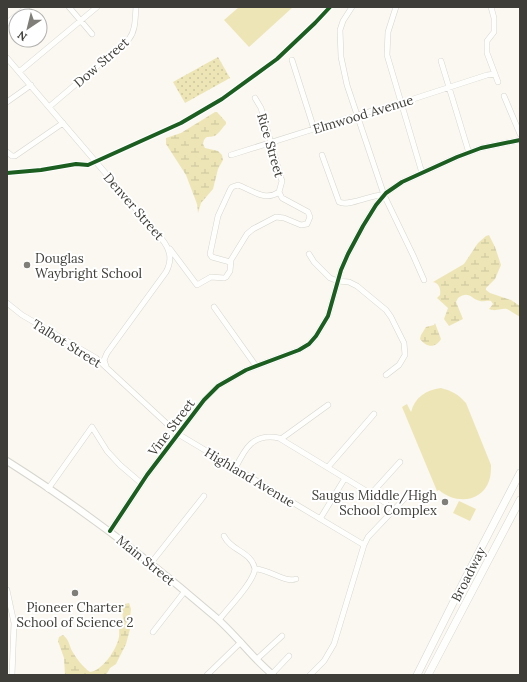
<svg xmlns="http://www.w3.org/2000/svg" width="527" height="682" font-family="Lora,serif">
	<defs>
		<pattern id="grass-dots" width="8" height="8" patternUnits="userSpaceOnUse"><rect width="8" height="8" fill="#eee5b7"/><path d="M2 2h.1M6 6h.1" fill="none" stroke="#cdc59e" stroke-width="1.8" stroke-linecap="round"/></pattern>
		<pattern id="wetland-marsh" width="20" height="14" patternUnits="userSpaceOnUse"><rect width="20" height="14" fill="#eee5b7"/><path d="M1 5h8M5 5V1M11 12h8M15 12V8" fill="none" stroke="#cdc59e"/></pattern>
	</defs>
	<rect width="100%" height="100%" fill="#faf8f0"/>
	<!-- grass -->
	<path fill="url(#grass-dots)" d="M 218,57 L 230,78 L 185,103 L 173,82 Z"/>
	<!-- wetland -->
	<path fill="url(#wetland-marsh)" d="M 215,112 L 217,112 L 226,122 L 226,124 C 223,127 220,132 216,135 C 211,139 205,133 203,144 L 205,148 L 218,151 L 222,155 L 223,160 L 218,169 L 213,189 L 201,203 L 198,213 L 197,204 L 186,175 L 166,144 L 166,138 L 181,133 Z
		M 489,235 L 495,247 L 501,265 L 495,279 L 486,288 L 486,290 L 490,293 L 511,300 L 520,306 L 520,317 L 507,309 C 500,308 496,312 489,309 L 493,304 L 491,301 C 488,300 483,302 480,301 C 471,299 469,290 458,298 L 456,302 L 463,319 L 449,326 L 444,319 L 448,308 L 437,298 L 440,295 C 441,289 439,283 433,282 L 464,264 L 478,243 L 486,236 Z
		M 435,323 L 441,339 C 435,349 426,347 420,339 L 421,335 L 426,327 L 434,325 Z
		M 129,603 L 131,609 L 129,626 L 130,629 L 126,644 L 116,664 L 110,668 L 106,675 L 65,675 L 64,658 L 58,641 L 59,637 L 63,635 C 68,639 69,643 71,649 C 75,657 83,667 90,672 C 102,671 117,649 119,637 C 120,631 117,625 123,620 L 122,608 L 125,604 Z"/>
	<!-- garden -->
	<path fill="#eee5b7" d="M 239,7 L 293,7 L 249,47 L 224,20 Z
		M 441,388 C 452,391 458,394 466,403 L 491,465 C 491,470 491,475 489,481 C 481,503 455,504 439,490 L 437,491 L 402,407 L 407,404 L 411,412 C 415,397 426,390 441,388 Z
		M 459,501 L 476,509 L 470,521 L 453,513 Z"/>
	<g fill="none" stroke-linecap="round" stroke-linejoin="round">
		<!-- minor casing -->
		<g stroke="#d6d5ce" stroke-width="6">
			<path id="minor" d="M 69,7 L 92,34
				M 352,7 L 343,21 L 340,30 L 341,57 L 347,85 L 384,195 L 413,255 L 424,280
				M 396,7 L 388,32 L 387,55 L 422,173
				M 491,7 L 494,18 L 494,32 L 487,41 L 487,53 L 498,82
				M 7,23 L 27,7
				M 7,58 L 161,238 C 170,249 173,259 166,272 L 107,353 L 104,360 L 106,366
				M 292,60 L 314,129
				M 441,61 L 469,153
				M 19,72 L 97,7
				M 504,96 L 520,134
				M 255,98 L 261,108 L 281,178 L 282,181 L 279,192
				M 7,102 L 31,85
				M 49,107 L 129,39 C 136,30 135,18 136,7
				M 7,152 L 12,156 L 15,156 L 63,123
				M 231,155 L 358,115 L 401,103 L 487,75 L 495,74
				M 322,155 L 339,202 C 349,207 371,194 384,195
				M 170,249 L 197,285 L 211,277 L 224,278 L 226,277 L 230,271 L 231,260 L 247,234 L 253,229 L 276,217 L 284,218 L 301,225 L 307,224 L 310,217 L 308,212 L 282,198 L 279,192
				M 309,254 L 314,262 L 330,278 L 338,281 L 349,282 L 357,286 L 386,310 L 391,317 L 404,343 L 405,355 L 399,365 L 386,375
				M 230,262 L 212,257 L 210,254 L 218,216 L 230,190 L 232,187 L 238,185 C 252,190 265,202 279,192
				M 7,303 L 22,315 L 96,358 L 178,434 L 364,545
				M 214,307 L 256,366
				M 281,439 L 328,405
				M 328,467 L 374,414
				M 235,469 C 245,448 253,433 279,438 L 386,503
				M 48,489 L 92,427 L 107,451 L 120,465 L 141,483
				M 371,494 L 400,462
				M 320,519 L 345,478
				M 110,531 L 147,475 L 204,400 L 218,386 L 246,370 L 299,350 L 309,344 L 316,336 L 328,316 L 341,270 L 348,254 L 363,226 L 376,205 L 386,193 L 402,182 L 457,157 L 481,148 L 520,140
				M 224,536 C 231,551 251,551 255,569
				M 151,563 L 204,496
				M 7,590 L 14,623 L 12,675
				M 219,620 C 228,608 253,583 255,569 C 269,569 284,583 296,579
				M 153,632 L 185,591
				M 257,659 L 282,636
				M 272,674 L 289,656
				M 207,675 L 241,642
				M 310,675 L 324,661 L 334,644 L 364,545 L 368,537 L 406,497"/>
		</g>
		<!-- major casing -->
		<g stroke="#d6d5ce" stroke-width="8">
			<path id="major" d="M 7,461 C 80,507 148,559 213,615 C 235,633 251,657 273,675"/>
		</g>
		<!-- highway casing -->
		<g stroke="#d6d5ce" stroke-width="8">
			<path id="highway" d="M 417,675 L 466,577 L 520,473
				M 428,675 L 520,500"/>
		</g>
		<!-- minor -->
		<use href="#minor" stroke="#fefefd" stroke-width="5"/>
		<!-- major -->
		<use href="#major" stroke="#fefefd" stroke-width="6"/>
		<!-- highway -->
		<use href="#highway" stroke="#fefefd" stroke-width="7"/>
		<!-- cycleway casing -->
		<g stroke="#fff" stroke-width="6">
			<path id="cycleway" d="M 7,173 L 41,170 L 76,164 L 88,165 L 181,123 L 222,99 L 277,59 L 315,23 L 330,7
				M 110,531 L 147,475 L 204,400 L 218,386 L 246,370 L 299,350 L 309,344 L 316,336 L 328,316 L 341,270 L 348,254 L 363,226 L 376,205 L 386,193 L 402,182 L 457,157 L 481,148 L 520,140"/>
		</g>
		<!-- cycleway -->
		<use href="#cycleway" stroke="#1b5e20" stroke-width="4"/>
	</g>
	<!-- markers -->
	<g fill="#807e78" stroke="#fff" stroke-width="1.5">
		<circle cx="27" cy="265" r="4"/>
		<circle cx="445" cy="502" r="4"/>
		<circle cx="75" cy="593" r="4"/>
	</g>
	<g text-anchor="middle" stroke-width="4" stroke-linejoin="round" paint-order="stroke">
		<!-- street labels -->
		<g font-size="13" fill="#3e3d37" stroke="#fff">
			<text transform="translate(101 62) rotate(-41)" y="5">Dow Street</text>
			<text transform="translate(363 114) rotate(-17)" y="5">Elmwood Avenue</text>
			<text transform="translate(271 145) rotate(74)" y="5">Rice Street</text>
			<text transform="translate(134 206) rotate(49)" y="5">Denver Street</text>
			<text transform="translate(67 343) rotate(32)" y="5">Talbot Street</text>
			<text transform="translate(171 427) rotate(-53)" y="5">Vine Street</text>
			<text transform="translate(250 477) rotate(31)" y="5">Highland Avenue</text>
			<text transform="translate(146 560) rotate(39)" y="5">Main Street</text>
			<text transform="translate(468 574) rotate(-63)" y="5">Broadway</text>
		</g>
		<!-- poi labels -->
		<g font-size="13" fill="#3e3d37" stroke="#fff" text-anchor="start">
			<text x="35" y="263">Douglas<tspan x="35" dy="15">Waybright School</tspan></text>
			<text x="437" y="500" text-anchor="end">Saugus Middle/High<tspan x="437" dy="15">School Complex</tspan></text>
			<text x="75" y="612" text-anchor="middle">Pioneer Charter<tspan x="75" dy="15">School of Science 2</tspan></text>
		</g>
	</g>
	<!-- border -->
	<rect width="527" height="682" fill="none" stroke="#3e3d37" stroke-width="16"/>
	<!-- north arrow -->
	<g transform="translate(28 28) rotate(215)"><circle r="19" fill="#ffffff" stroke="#b2b1af"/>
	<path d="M0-3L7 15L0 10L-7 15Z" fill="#807e78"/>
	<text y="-6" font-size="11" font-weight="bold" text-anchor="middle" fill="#3e3d37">N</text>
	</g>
</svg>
